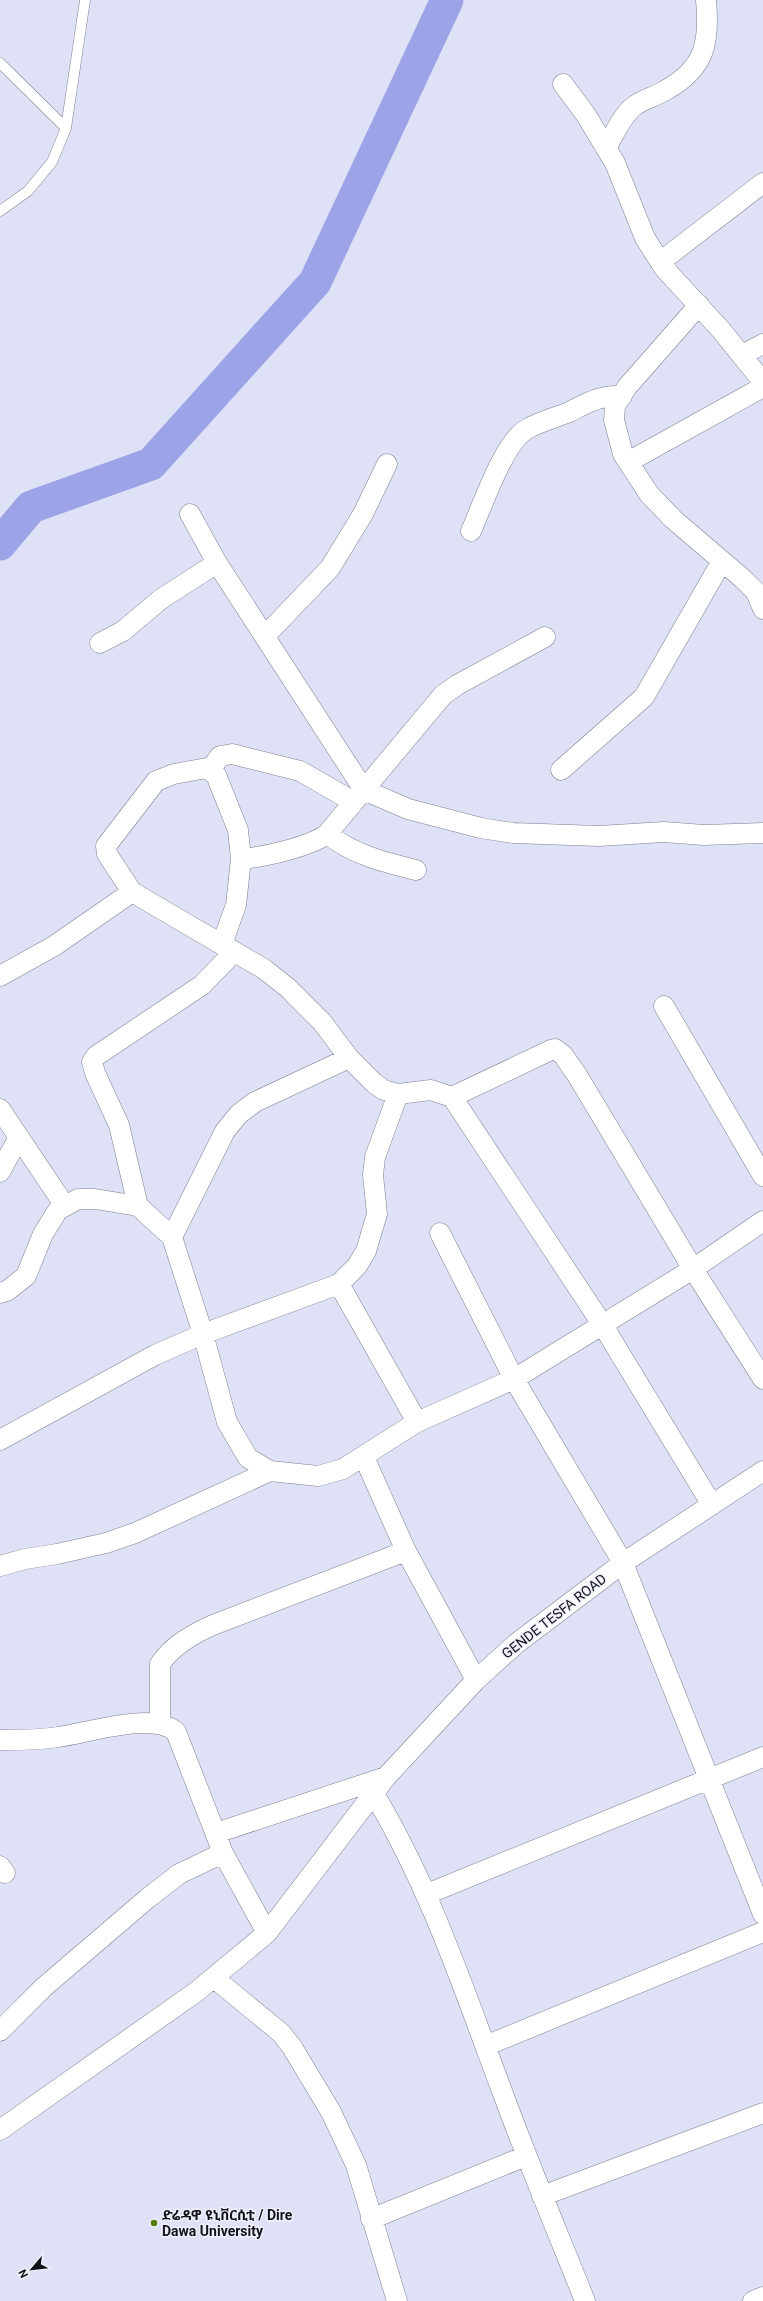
<svg xmlns="http://www.w3.org/2000/svg" width="763" height="2301" font-family="Roboto,'Noto Sans Ethiopic',sans-serif">
	<rect width="100%" height="100%" fill="#dfe2f6"/>
	<g fill="none" stroke-linecap="round" stroke-linejoin="round">
		<!-- river -->
		<path stroke="#9ca3e7" stroke-width="33" d="M 0,544 L 31,507 L 151,464 L 315,282 L 447,0"/>
		<!-- lane casing -->
		<g stroke="#7c7e91" stroke-width="11">
			<path id="lane" d="M 0,63 L 66,128
				M 0,211 L 28,191 L 52,162 L 66,128 L 85,0"/>
		</g>
		<!-- street casing -->
		<g stroke="#7c7e91" stroke-width="21">
			<path id="street" d="M 563,84 L 586,115 L 615,163 L 645,238 L 664,268 L 721,330 L 763,382
				M 606,148 C 614,135 621,117 633,107 C 642,99 655,97 666,90 C 705,68 710,43 706,0
				M 660,262 L 763,183
				M 699,305 L 627,387 L 615,406 L 614,420 L 623,454 L 649,494 L 673,519 L 742,578 L 756,592 L 763,609
				M 742,355 L 763,344
				M 628,462 L 763,387
				M 190,514 L 217,563 L 364,790 L 408,809 L 481,828 L 513,833 L 599,836 L 664,832 L 704,835 L 763,833
				M 471,531 C 483,505 503,443 527,429 C 539,422 554,418 567,413 C 586,404 601,394 622,396
				M 265,636 L 330,568 L 363,514 L 387,464
				M 100,643 L 123,631 L 161,599 L 217,563
				M 211,769 L 220,756 L 232,754 L 300,771 L 354,802
				M 561,770 L 644,697 L 722,561
				M 327,834 C 354,855 384,862 416,870
				M 241,859 L 238,830 L 216,775 L 207,768 L 174,774 L 156,781 L 106,846 L 107,854 L 132,892 L 264,969 L 288,988 L 322,1022 L 349,1058 L 374,1083 L 384,1090 L 398,1094 L 431,1090 L 452,1097 L 602,1324 L 712,1505
				M 222,944 L 236,905 L 241,859 C 264,857 309,847 327,834 L 443,695 L 457,685 L 545,637
				M 0,976 L 54,946 L 132,892
				M 664,1006 L 763,1176
				M 452,1097 L 551,1050 L 555,1049 L 563,1055 L 577,1075 L 693,1269 L 763,1379
				M 0,1109 L 65,1206
				M 0,1172 L 19,1137
				M 138,1206 L 119,1125 L 95,1073 L 92,1062 L 96,1056 L 202,985 L 234,952
				M 440,1233 L 514,1379 L 623,1563 L 763,1914
				M 172,1237 L 225,1131 L 239,1114 L 255,1102 L 349,1058
				M 339,1284 L 417,1422
				M 0,1293 L 7,1291 L 26,1276 L 43,1234 L 58,1210 L 78,1199 L 95,1199 L 138,1206 L 172,1237 L 203,1334 L 227,1422 L 248,1458 L 270,1471
				M 0,1440 L 155,1355 L 203,1334 L 339,1284 L 357,1266 L 366,1251 L 377,1214 L 373,1175 L 375,1157 L 398,1094
				M 364,1457 L 406,1551 L 476,1680
				M 0,1566 L 25,1559 L 57,1554 L 106,1543 L 135,1533 L 270,1471 L 318,1476 L 343,1469 L 417,1422 L 514,1379 L 693,1269 L 763,1221
				M 160,1723 L 160,1664 C 173,1645 193,1634 213,1625 L 406,1551
				M 0,1740 C 19,1740 39,1740 58,1737 C 88,1733 153,1711 176,1732 L 223,1853 L 267,1933
				M 374,1794 C 430,1887 464,1990 502,2091 C 528,2162 557,2231 585,2301
				M 216,1833 L 386,1777
				M 0,1866 L 5,1873
				M 427,1894 L 763,1757
				M 214,1978 L 281,2033 L 292,2047 L 331,2112 L 356,2165 L 397,2301
				M 0,2031 L 44,1987 L 148,1898 L 179,1874 L 223,1853
				M 485,2046 L 763,1932
				M 0,2130 L 196,1992 L 267,1933 L 386,1777 L 476,1680 L 517,1643 L 623,1563 L 763,1471
				M 542,2196 L 763,2113
				M 371,2219 L 526,2156
				M 753,2301 L 763,2297"/>
		</g>
		<!-- lane -->
		<use href="#lane" stroke="#fff" stroke-width="10"/>
		<!-- street -->
		<use href="#street" stroke="#fff" stroke-width="20"/>
	</g>
	<!-- markers -->
	<circle fill="#557f02" stroke="#eef0fc" stroke-width="1.5" cx="154" cy="2223" r="4"/>
	<g text-anchor="middle" stroke-width="3" stroke-linejoin="round" paint-order="stroke">
		<!-- street labels -->
		<g font-size="14" fill="#12131a" stroke="#eef0fc">
			<text transform="translate(554 1616) rotate(-38)" y="5">GENDE TESFA ROAD</text>
		</g>
		<!-- poi labels -->
		<g font-size="14" font-weight="bold" fill="#12131a" stroke="#eef0fc" text-anchor="start">
			<text x="162" y="2220">ድሬዳዋ ዩኒቨርሲቲ / Dire<tspan x="162" dy="16">Dawa University</tspan></text>
		</g>
	</g>
	<!-- north arrow -->
	<g transform="translate(32 2269) rotate(242)" stroke="#eef0fc" stroke-width="3" paint-order="stroke">
	<path d="M0-3L7 15L0 10L-7 15Z" fill="#12131a"/>
	<text y="-6" font-size="11" font-weight="bold" text-anchor="middle" fill="#12131a">N</text>
	</g>
</svg>
